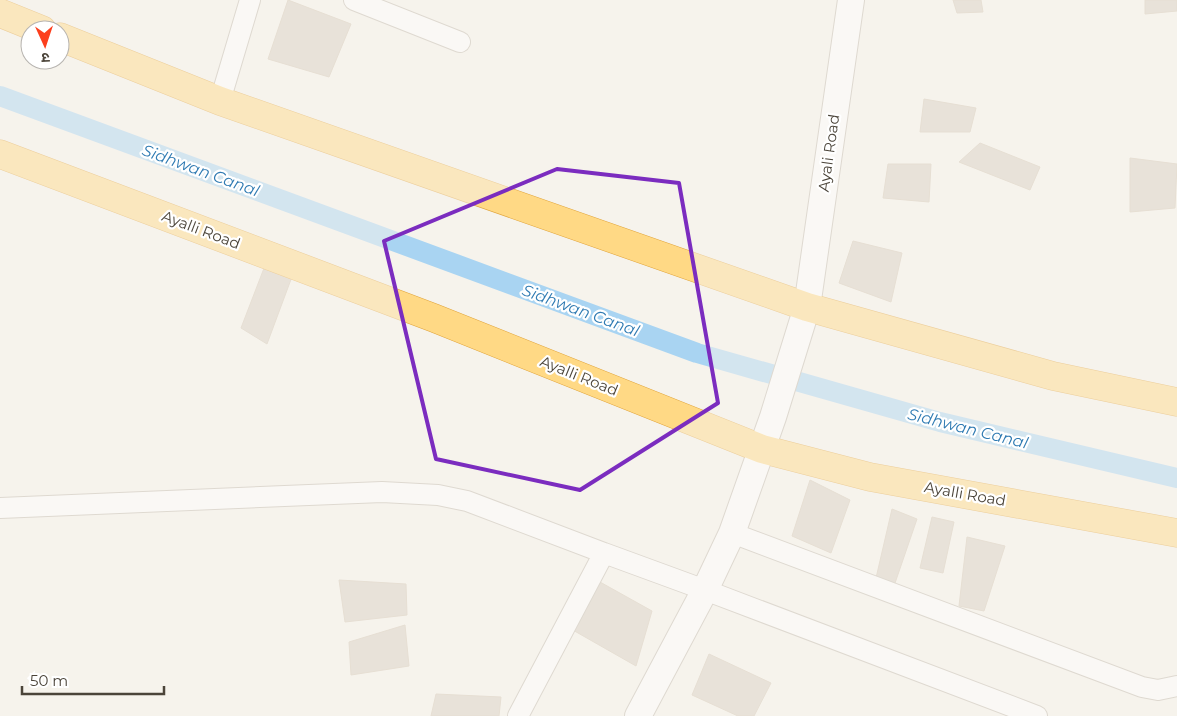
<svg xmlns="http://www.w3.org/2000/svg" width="1177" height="716" font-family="Montserrat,'Noto Sans Devanagari',sans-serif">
	<rect width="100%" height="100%" fill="#f6f3ec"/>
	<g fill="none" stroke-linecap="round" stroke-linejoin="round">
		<!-- canal -->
		<path stroke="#a9d4f2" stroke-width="20" d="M 0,96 L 697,353 L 940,422 L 1177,478"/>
	</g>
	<!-- building -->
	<path fill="#d8cfc1" stroke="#d3c7b4" d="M 288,0 L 351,24 L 329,77 L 268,59 Z
		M 953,0 L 981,0 L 983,12 L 957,13 Z
		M 1145,0 L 1177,0 L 1177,11 L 1145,14 Z
		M 924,99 L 976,108 L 970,132 L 920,132 Z
		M 980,143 L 1040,167 L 1030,190 L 959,162 Z
		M 1130,158 L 1177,164 L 1175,208 L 1130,212 Z
		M 888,164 L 931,164 L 929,202 L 883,198 Z
		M 853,241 L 902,253 L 891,302 L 839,283 Z
		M 266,263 L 293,274 L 267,344 L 241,328 Z
		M 810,480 L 850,500 L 831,553 L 792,536 Z
		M 892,509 L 917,519 L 894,586 L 876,578 Z
		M 932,517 L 954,522 L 943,573 L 920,568 Z
		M 967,537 L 1005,546 L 984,611 L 959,606 Z
		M 339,580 L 406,584 L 407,615 L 345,622 Z
		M 600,582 L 652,611 L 636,666 L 571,629 Z
		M 405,625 L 409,666 L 351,675 L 349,642 Z
		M 709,654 L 771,683 L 754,716 L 738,716 L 692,695 Z
		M 436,694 L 501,697 L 499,716 L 431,716 Z"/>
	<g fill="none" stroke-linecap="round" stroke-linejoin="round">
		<!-- minor casing -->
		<g stroke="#c2bbae" stroke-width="22">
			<path id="minor" d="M 354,0 L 460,42
				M 220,101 L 250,0
				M 0,508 L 382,492 L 438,495 L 467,501 L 604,553
				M 732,533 L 1142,687 L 1158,690 L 1177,686
				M 518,716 L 604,553 L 705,590 L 1037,716"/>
		</g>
		<!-- tertiary casing -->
		<g stroke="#c2bbae" stroke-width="28">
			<path id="tertiary" d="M 638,716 L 705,590 L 732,533 L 773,417 L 807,307 L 851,0"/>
		</g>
		<!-- trunk casing -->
		<g stroke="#e0a43c" stroke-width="29">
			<path id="trunk" d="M 0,13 L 42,30
				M 60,37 L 220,101 L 807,307 L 1053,376 L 1177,402
				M 0,154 L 434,318 L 762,449 L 870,477 L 1177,533"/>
		</g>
		<!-- minor -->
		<use href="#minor" stroke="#fff" stroke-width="20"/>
		<!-- tertiary -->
		<use href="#tertiary" stroke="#fff" stroke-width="26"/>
		<!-- trunk -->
		<use href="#trunk" stroke="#ffd985" stroke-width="28"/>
	</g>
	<!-- marked area -->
	<path d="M0 0H1177V716H0ZM 557,169 L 679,183 L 718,403 L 580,490 L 436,459 L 384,241 Z" fill="#f6f3ec" fill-opacity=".55" fill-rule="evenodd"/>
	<path fill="none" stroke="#7b2cbf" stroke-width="4" stroke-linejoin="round" d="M 557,169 L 679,183 L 718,403 L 580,490 L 436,459 L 384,241 Z"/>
	<g text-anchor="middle" stroke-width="4.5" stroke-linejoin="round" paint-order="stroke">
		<!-- street labels -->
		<g font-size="15" fill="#4b4439" stroke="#fff">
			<text transform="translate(829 153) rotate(-82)" y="5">Ayali Road</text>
			<text transform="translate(201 230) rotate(21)" y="5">Ayalli Road</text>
			<text transform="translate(579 376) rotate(22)" y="5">Ayalli Road</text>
			<text transform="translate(965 494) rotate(10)" y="5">Ayalli Road</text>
		</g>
		<!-- water labels -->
		<g font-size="16" font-style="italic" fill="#2e7ab2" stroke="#fff">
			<text transform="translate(201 170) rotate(20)" y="6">Sidhwan Canal</text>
			<text transform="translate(581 310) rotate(20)" y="6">Sidhwan Canal</text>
			<text transform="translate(968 428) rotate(14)" y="6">Sidhwan Canal</text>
		</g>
	</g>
	<!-- north arrow -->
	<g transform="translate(45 45) rotate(177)"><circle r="24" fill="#ffffff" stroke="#b7b4b0"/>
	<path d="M0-4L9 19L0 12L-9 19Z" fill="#fc3f1d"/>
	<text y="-8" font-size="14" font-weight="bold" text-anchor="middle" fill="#4b4439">उ</text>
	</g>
	<!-- scale -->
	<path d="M22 686v8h142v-8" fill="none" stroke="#4b4439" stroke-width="2.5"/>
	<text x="30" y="686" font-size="15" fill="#4b4439" stroke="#ffffff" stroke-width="4" paint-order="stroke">50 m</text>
</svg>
